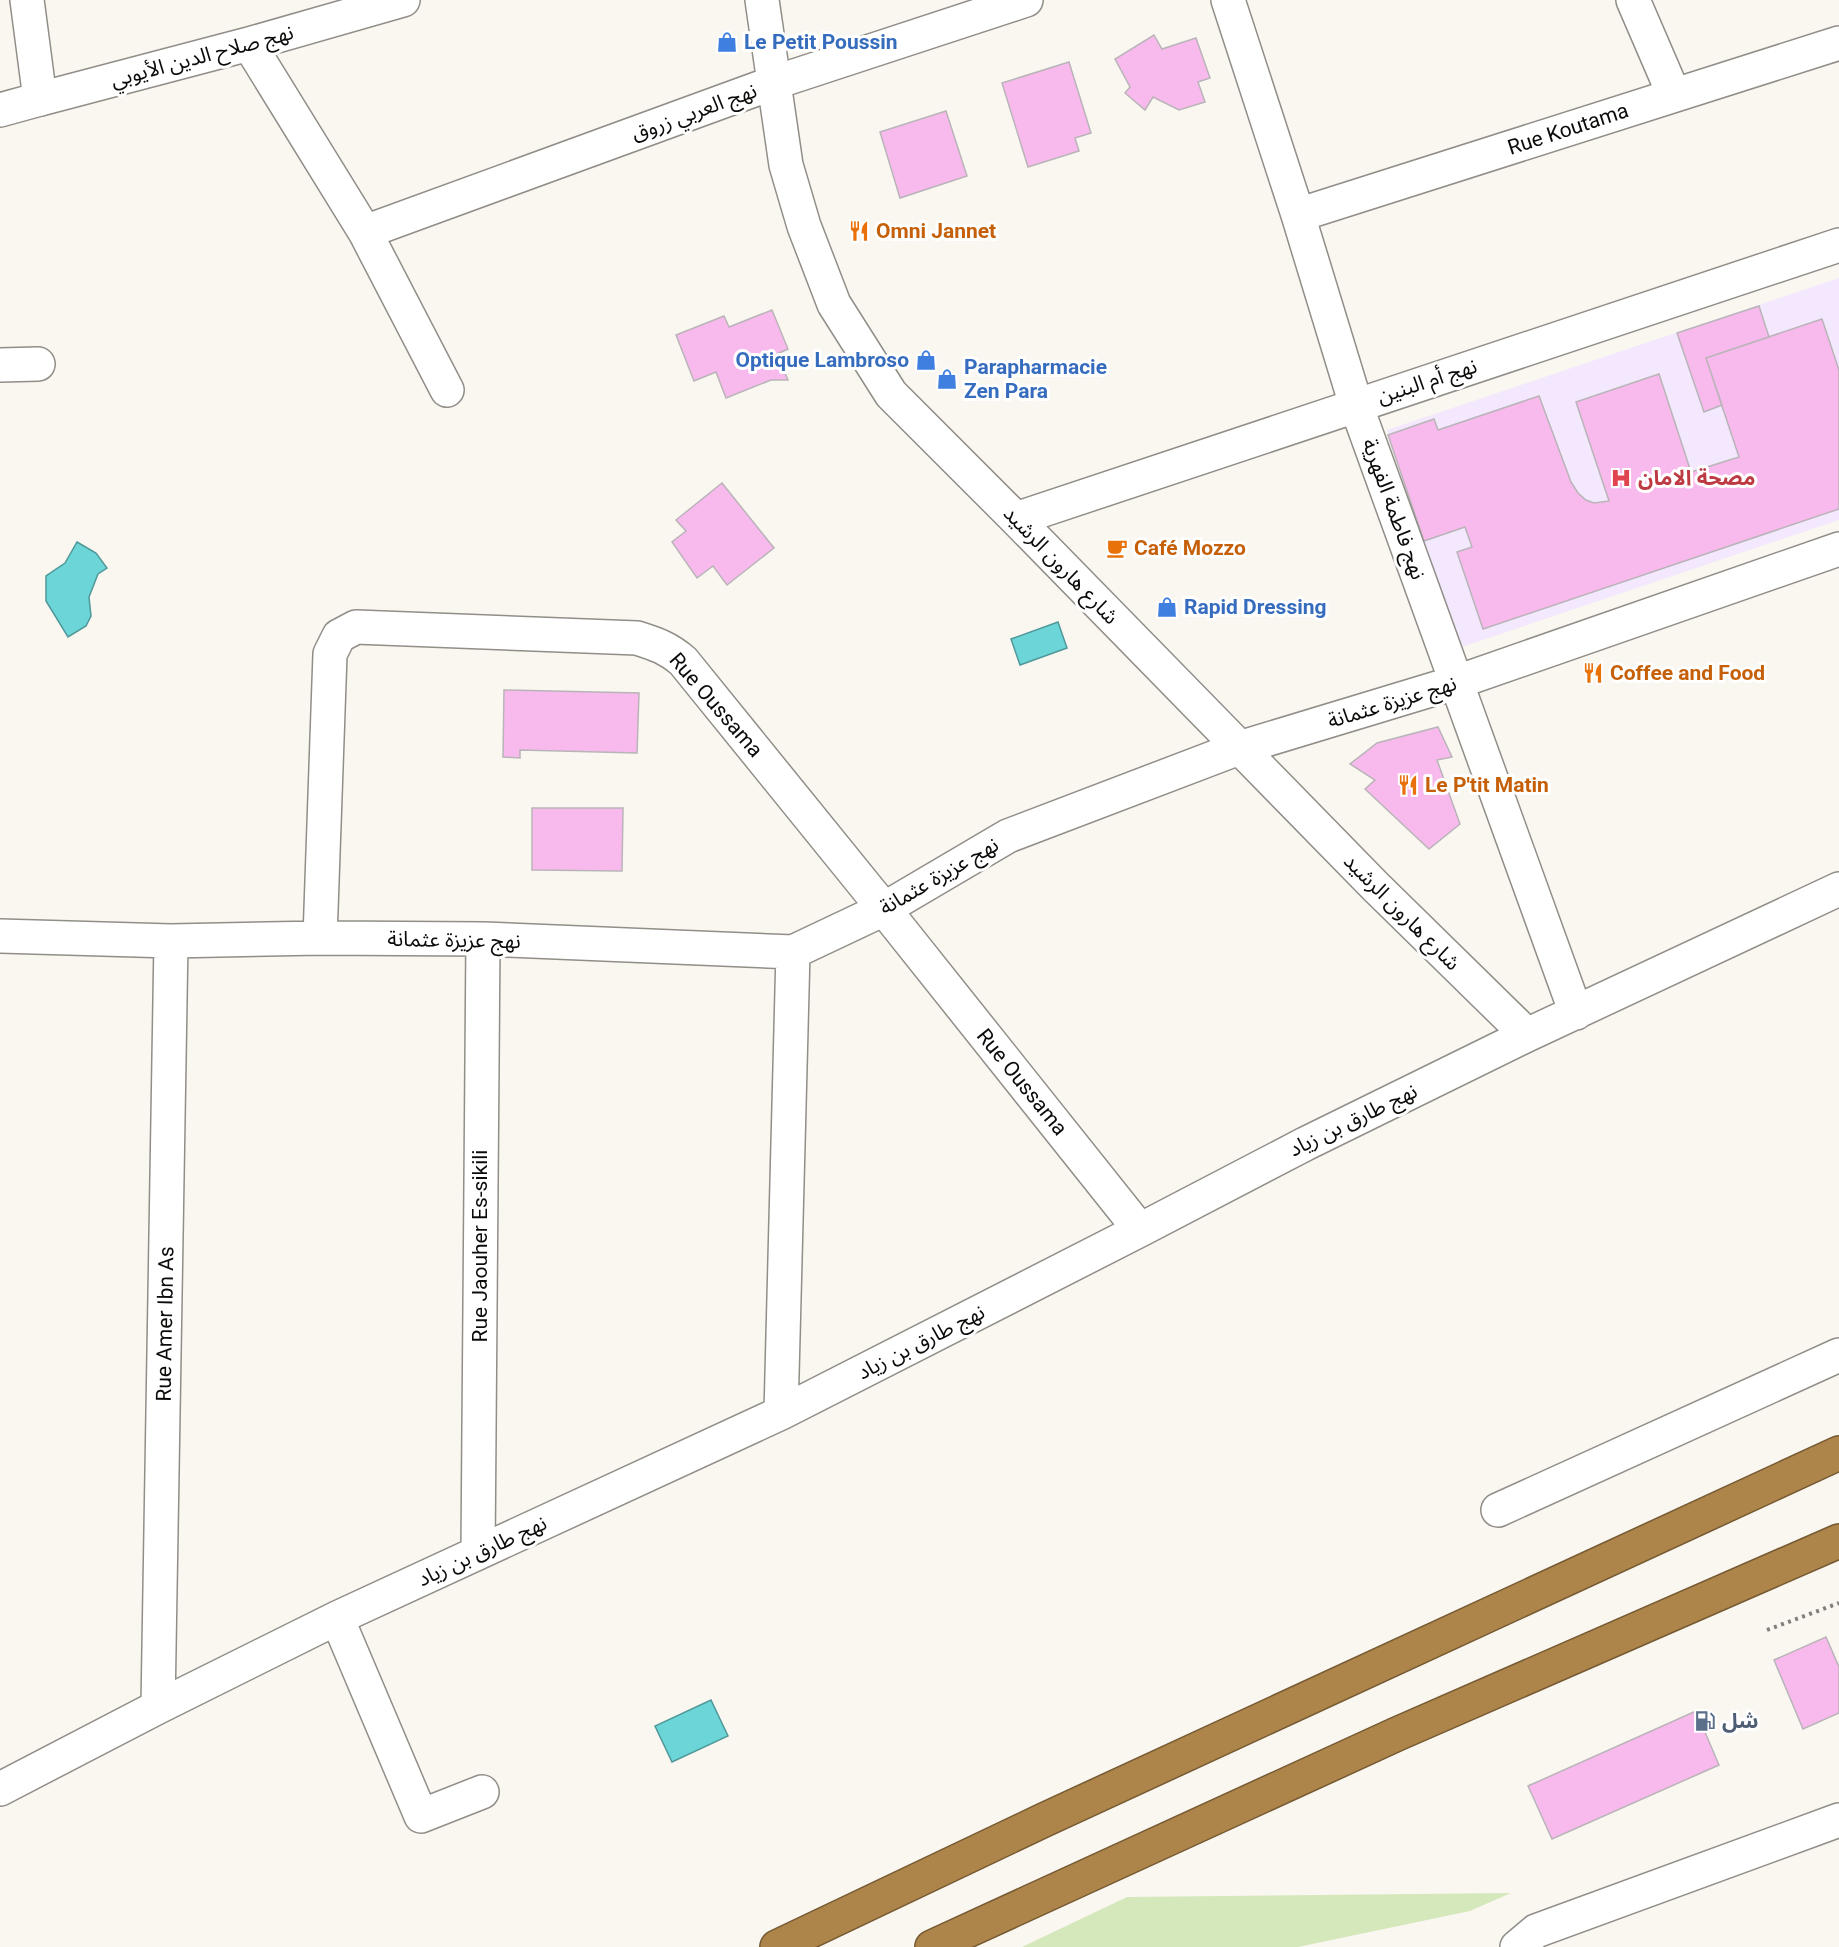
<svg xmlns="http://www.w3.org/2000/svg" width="1839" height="1947" font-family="Roboto,'Noto Sans Arabic',sans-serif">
	<rect width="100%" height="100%" fill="#faf6f0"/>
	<!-- medical -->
	<path fill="#f3e8fd" d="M 1839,278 L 1839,520 L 1459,648 L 1387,430 Z"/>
	<!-- green -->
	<path fill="#d5e8bb" d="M 1511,1893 L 1470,1911 L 1298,1947 L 1022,1947 L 1127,1897 Z"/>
	<!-- water -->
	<path fill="#6cd5d7" stroke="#4f9899" stroke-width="1.5" d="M 77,542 L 96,553 L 107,568 L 98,574 L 89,597 L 91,616 L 86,626 L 68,637 L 46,601 L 46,576 L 65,563 Z
		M 1058,622 L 1067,648 L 1020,665 L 1011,639 Z
		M 711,1700 L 728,1736 L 672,1762 L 655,1726 Z"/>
	<!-- building -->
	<path fill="#f8baed" stroke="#b9b4b8" stroke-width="1.5" d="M 1154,35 L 1162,49 L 1196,38 L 1210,78 L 1198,82 L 1205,102 L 1179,110 L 1153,97 L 1145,110 L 1125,93 L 1130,87 L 1115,59 Z
		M 1069,62 L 1091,133 L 1075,138 L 1079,151 L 1028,167 L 1002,83 Z
		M 946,111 L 967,176 L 900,198 L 880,132 Z
		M 1759,306 L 1769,337 L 1706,358 L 1722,405 L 1704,412 L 1677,333 Z
		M 772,310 L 788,349 L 777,354 L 788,380 L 771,380 L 726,398 L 716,372 L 694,381 L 676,335 L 724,316 L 729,327 Z
		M 1822,319 L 1839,370 L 1839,509 L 1483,629 L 1457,552 L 1472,547 L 1465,527 L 1424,541 L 1388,435 L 1434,419 L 1438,430 L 1539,396 L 1571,482 L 1578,493 L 1586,500 L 1594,503 L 1609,501 L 1576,402 L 1659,374 L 1691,472 L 1739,457 L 1706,358 Z
		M 722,483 L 774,548 L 727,585 L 713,566 L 697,578 L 672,542 L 686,531 L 676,520 Z
		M 504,690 L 639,693 L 637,753 L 520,750 L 520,758 L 503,757 Z
		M 1438,727 L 1452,757 L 1437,760 L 1460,824 L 1429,849 L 1365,789 L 1375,780 L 1350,764 L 1377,743 Z
		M 532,808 L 623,808 L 622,871 L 532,870 Z
		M 1826,1637 L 1839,1667 L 1839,1713 L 1803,1729 L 1774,1660 Z
		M 1696,1711 L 1719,1765 L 1552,1839 L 1528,1786 Z"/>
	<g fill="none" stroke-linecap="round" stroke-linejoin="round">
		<!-- street casing -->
		<g stroke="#918e88" stroke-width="36">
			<path id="street" d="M 762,0 L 786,165 L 804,226 L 834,304 L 891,394 L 1016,519 L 1375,886 L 1527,1035
				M 1228,0 L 1298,215 L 1356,405 L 1576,1013
				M 1633,0 L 1674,95
				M 249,44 L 365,232 L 447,390
				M 40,99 L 249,44 L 403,0
				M 1298,215 L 1839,43
				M 365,232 L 773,83 L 1026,0
				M 0,365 L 38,364
				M 1016,519 L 1839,245
				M 0,936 L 171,941 L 320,938 L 483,939 L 793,952 L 884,909 L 1008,836 L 1239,748 L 1457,682 L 1839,549
				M 320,938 L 330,654 L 339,636 L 356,627 L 637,638 C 656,644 668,648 683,661 L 884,909 L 1140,1230
				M 781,1413 L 793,952
				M 1498,1510 L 1839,1355
				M 478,1553 L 483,939
				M 337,1618 L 421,1816 L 482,1792
				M 158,1707 L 171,941
				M 0,1789 L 158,1707 L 337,1618 L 781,1413 L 1140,1230 L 1305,1144 L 1527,1035 L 1839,889
				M 1517,1947 L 1536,1931 L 1839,1820"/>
		</g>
		<!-- secondary casing -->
		<g stroke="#918e88" stroke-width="36">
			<path id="secondary" d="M 0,110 L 40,99 L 27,0"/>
		</g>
		<!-- highway casing -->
		<g stroke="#755a33" stroke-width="36">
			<path id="highway" d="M 777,1947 L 1044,1820 L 1839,1453
				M 932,1947 L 1397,1734 L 1839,1541"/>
		</g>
		<!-- path -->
		<path stroke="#817f7b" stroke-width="4" stroke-dasharray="3 4.5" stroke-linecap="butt" d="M 1767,1630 L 1839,1603"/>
		<!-- street -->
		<use href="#street" stroke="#fff" stroke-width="33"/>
		<!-- secondary -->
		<use href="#secondary" stroke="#fff" stroke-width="33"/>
		<!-- highway -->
		<use href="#highway" stroke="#ad8449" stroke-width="33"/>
	</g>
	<!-- icons -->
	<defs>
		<g id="shop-bare" transform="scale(1.62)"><path d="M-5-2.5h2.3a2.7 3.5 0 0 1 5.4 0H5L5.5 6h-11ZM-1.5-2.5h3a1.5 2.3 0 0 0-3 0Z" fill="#3f7fe0" stroke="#fff" stroke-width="2.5" paint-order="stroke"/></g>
		<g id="restaurant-bare" transform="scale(1.62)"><path d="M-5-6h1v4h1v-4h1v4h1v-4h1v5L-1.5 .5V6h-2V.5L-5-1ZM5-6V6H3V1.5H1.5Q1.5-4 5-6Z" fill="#e8710a" stroke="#fff" stroke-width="2.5" paint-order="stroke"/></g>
		<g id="hospital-bare" transform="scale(1.62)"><path d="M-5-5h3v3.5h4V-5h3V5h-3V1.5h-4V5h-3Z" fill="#e0444e" stroke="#fff" stroke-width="2.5" paint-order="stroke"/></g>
		<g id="cafe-bare" transform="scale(1.62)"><path d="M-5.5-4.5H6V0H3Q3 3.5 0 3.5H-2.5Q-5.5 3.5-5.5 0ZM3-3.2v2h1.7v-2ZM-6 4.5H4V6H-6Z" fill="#e8710a" stroke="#fff" stroke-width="2.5" paint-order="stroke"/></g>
		<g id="fuel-bare" transform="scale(1.62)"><path d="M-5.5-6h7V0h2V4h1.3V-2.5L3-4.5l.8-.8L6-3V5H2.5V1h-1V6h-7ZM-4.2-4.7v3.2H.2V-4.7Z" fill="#5c6f8a" stroke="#fff" stroke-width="2.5" paint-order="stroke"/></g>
	</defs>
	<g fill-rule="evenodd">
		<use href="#shop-bare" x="727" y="42"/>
		<use href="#restaurant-bare" x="859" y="231"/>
		<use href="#shop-bare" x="926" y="360"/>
		<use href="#shop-bare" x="947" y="379"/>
		<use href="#hospital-bare" x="1621" y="478"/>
		<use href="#cafe-bare" x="1117" y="548"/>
		<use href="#shop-bare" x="1167" y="607"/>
		<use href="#restaurant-bare" x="1593" y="673"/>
		<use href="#restaurant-bare" x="1408" y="785"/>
		<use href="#fuel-bare" x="1705" y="1721"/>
	</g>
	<g text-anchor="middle" stroke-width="6" stroke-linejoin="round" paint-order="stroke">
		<!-- shop labels -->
		<g font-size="21" font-weight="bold" fill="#366cbe" stroke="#fff" text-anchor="start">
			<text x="744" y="49">Le Petit Poussin</text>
			<text x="909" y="367" text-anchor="end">Optique Lambroso</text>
			<text x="964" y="374">Parapharmacie<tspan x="964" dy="24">Zen Para</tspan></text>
			<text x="1184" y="614">Rapid Dressing</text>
		</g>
		<!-- street labels -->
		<g font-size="21" fill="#0c0b09" stroke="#fff">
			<text transform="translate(202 56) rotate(-15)" y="7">نهج صلاح الدين الأيوبي</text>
			<text transform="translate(694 112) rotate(-20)" y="7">نهج العربي زروق</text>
			<text transform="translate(1568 129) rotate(-18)" y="7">Rue Koutama</text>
			<text transform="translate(1427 381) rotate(-18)" y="7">نهج أم البنين</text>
			<text transform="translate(1394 509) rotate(70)" y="7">نهج فاطمة الفهرية</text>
			<text transform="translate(1061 565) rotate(46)" y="7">شارع هارون الرشيد</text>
			<text transform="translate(1392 702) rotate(-17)" y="7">نهج عزيزة عثمانة</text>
			<text transform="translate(716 705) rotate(49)" y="7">Rue Oussama</text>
			<text transform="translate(939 876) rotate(-30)" y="7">نهج عزيزة عثمانة</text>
			<text transform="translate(1402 912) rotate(45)" y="7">شارع هارون الرشيد</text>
			<text transform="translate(454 940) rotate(1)" y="7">نهج عزيزة عثمانة</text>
			<text transform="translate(1022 1082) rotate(51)" y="7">Rue Oussama</text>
			<text transform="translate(1353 1120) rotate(-26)" y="7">نهج طارق بن زياد</text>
			<text transform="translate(480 1246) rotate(-90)" y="7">Rue Jaouher Es-sikili</text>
			<text transform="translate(165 1324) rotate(-89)" y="7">Rue Amer Ibn As</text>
			<text transform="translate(921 1342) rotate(-27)" y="7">نهج طارق بن زياد</text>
			<text transform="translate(482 1551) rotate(-25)" y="7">نهج طارق بن زياد</text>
		</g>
		<!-- food labels -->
		<g font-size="21" font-weight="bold" fill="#c56008" stroke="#fff" text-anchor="start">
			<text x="876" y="238">Omni Jannet</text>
			<text x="1134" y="555">Café Mozzo</text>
			<text x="1610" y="680">Coffee and Food</text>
			<text x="1425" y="792">Le P'tit Matin</text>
		</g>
		<!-- health labels -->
		<g font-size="21" font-weight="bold" fill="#be3a42" stroke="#fff" text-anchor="start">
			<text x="1638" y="485">مصحة الامان</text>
		</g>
		<!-- service labels -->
		<g font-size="21" font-weight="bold" fill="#4e5e75" stroke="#fff" text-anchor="start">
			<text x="1722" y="1728">شل</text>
		</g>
	</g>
</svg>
